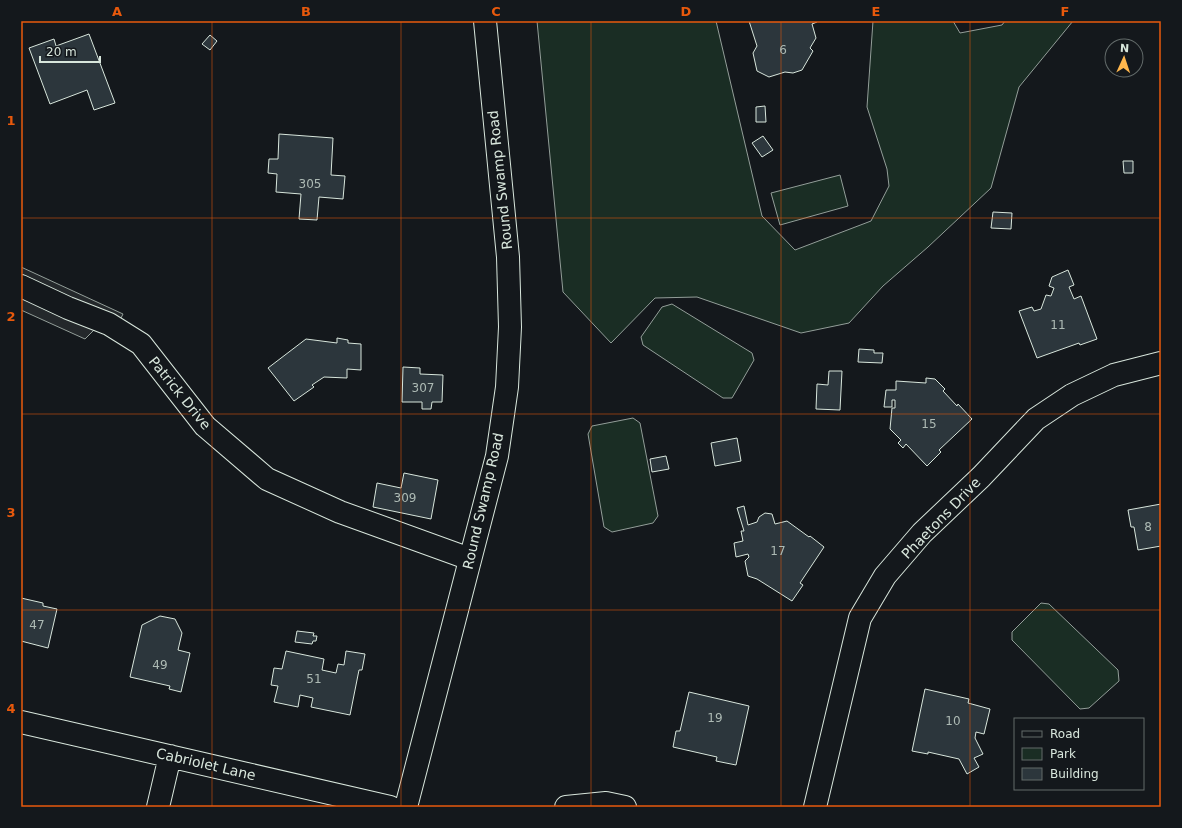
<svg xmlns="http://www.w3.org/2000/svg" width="1182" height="828" font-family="'DejaVu Sans',sans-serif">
	<rect width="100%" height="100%" fill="#14181c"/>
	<!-- green -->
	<path fill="#1a2d24" stroke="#939e99" d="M 537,21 L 716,21 L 762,216 L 795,250 L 871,221 L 889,186 L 887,169 L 867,107 L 873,21 L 953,21 L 960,33 L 1002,25 L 1005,21 L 1073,21 L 1019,87 L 991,188 L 928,247 L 883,286 L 849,323 L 801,333 L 697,297 L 655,298 L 611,343 L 563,292 Z
		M 840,175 L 848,206 L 780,225 L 771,193 Z
		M 672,304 L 752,353 L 754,360 L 732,398 L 723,398 L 643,345 L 641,337 L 662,307 Z
		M 633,418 L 640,423 L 658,516 L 653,523 L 612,532 L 604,527 L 588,434 L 592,426 Z
		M 1041,603 L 1049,604 L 1118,670 L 1119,681 L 1089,708 L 1080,709 L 1012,640 L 1012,632 Z"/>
	<!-- parking -->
	<path fill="#24282b" stroke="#939e99" d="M 21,267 L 123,314 L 119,322 L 21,277 Z
		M 21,294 L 96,328 L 85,339 L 21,310 Z"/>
	<!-- building -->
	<path fill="#2c363c" stroke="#d8e6dc" d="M 749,21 L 817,21 L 817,22 L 812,24 L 816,38 L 810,48 L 813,51 L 802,70 L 793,73 L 785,72 L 769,77 L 757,71 L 753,53 L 757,46 Z
		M 89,34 L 115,103 L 94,110 L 87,90 L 50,104 L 29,48 L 54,39 L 56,46 Z
		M 210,35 L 217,41 L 210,50 L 202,44 Z
		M 765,106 L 766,122 L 756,122 L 756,107 Z
		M 279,134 L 333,138 L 331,175 L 345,176 L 343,199 L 319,197 L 317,220 L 299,219 L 301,194 L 276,192 L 277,174 L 268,173 L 269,159 L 278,159 Z
		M 763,136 L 773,150 L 762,157 L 752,143 Z
		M 1123,161 L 1133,161 L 1133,173 L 1124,173 Z
		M 993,212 L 1012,213 L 1011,229 L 991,228 Z
		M 1068,270 L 1074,285 L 1069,287 L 1074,299 L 1081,296 L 1097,339 L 1080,345 L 1079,343 L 1037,358 L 1019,311 L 1032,307 L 1034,311 L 1041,309 L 1046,295 L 1051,296 L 1054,288 L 1049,286 L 1052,277 Z
		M 337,338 L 348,340 L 348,343 L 361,344 L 361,370 L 347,369 L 347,378 L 324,377 L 312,385 L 314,387 L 294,401 L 268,368 L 306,339 L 337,343 Z
		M 859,349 L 874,350 L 874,353 L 883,353 L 882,363 L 858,362 Z
		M 403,367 L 420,368 L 420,374 L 443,375 L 442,402 L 432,402 L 431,409 L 422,409 L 422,402 L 402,402 Z
		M 829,371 L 842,371 L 840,410 L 816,409 L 817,384 L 828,385 Z
		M 926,378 L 935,379 L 945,389 L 943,391 L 957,406 L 958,404 L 972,419 L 939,450 L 941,452 L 927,466 L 906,444 L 903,448 L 898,443 L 901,440 L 890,429 L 892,408 L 895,408 L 895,400 L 892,400 L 892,407 L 884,407 L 886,390 L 896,390 L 896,381 L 926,383 Z
		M 737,438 L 741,461 L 715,466 L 711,443 Z
		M 666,456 L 669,469 L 652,472 L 650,459 Z
		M 404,473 L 438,480 L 431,519 L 373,507 L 377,483 L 401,488 Z
		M 1161,504 L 1161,546 L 1138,550 L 1134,527 L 1131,527 L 1128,510 Z
		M 744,506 L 748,525 L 757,522 L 759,517 L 765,513 L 772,514 L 775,524 L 787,521 L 809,537 L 810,536 L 824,547 L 800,583 L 803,585 L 792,601 L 757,579 L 748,576 L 745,561 L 749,557 L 748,554 L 736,557 L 734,543 L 743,541 L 741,531 L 744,531 L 737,508 Z
		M 21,598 L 43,603 L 43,606 L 57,609 L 48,648 L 21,641 Z
		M 160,616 L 175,619 L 182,633 L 178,650 L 190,653 L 181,692 L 169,689 L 170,686 L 130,677 L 142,625 Z
		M 297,631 L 314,633 L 313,636 L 317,636 L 316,641 L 313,641 L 312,644 L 295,642 Z
		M 286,651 L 324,659 L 322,670 L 336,673 L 338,664 L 344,665 L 346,651 L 365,654 L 362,670 L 359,670 L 350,715 L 311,707 L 313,698 L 300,695 L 298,707 L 274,702 L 278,686 L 271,685 L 274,668 L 282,669 Z
		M 925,689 L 969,699 L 968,703 L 990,709 L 984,734 L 976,732 L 975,738 L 983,754 L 974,758 L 979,767 L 967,774 L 959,759 L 928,752 L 928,754 L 912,751 Z
		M 689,692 L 749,706 L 736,765 L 716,761 L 717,757 L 673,747 L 676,731 L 680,731 Z"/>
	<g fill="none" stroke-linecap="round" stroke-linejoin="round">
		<!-- minor casing -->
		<g stroke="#d8e6dc" stroke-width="24">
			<path id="minor" d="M 21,286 L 68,308 L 109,324 L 141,344 L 205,426 L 267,479 L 340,512 L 470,559
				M 21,722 L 390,807
				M 158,807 L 170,756
				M 406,807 L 497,456 L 507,387 L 510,327 L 508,257 L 485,21
				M 566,807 L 606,803 L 625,807
				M 815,807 L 860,618 L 885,576 L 922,533 L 981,477 L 1036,419 L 1072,395 L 1114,375 L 1161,363"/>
		</g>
		<!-- minor -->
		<use href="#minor" stroke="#14181c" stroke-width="22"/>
	</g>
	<!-- grid -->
	<path fill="none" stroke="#e8590c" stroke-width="1" stroke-opacity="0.55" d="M 212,21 L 212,807M 401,21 L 401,807M 591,21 L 591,807M 781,21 L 781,807M 970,21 L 970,807M 21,218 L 1161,218M 21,414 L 1161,414M 21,610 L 1161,610"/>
	<g text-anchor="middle" stroke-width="3" stroke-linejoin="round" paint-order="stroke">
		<!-- number labels -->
		<g font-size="12" fill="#adbab4">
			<text x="783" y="54">6</text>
			<text x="310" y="188">305</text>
			<text x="1058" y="329">11</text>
			<text x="423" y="392">307</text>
			<text x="929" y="428">15</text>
			<text x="405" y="502">309</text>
			<text x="1148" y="531">8</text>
			<text x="778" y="555">17</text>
			<text x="37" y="629">47</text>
			<text x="160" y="669">49</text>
			<text x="314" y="683">51</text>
			<text x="715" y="722">19</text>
			<text x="953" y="725">10</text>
		</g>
		<!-- street labels -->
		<g font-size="14" fill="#d8e6dc" stroke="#14181c">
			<text transform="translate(500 180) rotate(-96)" y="5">Round Swamp Road</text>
			<text transform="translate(180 393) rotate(51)" y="5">Patrick Drive</text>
			<text transform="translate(483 501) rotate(-77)" y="5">Round Swamp Road</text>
			<text transform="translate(941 518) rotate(-46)" y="5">Phaetons Drive</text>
			<text transform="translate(206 764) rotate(13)" y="5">Cabriolet Lane</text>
		</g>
	</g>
	<!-- border -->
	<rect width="1182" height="828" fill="none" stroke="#14181c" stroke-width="44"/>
	<!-- legend -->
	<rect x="1014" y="718" width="130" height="72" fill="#14181c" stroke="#626a69"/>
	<rect x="1022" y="731" width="20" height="6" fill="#14181c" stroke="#626a69"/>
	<text x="1050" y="738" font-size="12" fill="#d8e6dc">Road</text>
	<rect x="1022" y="748" width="20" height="12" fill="#1a2d24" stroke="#626a69"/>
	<text x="1050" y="758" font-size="12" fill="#d8e6dc">Park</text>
	<rect x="1022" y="768" width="20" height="12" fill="#2c363c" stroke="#626a69"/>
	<text x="1050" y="778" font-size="12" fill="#d8e6dc">Building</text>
	<!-- north arrow -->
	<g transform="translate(1124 58) rotate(3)"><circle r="19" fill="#14181c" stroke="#626a69"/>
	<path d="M0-3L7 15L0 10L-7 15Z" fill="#ffb74d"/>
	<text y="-6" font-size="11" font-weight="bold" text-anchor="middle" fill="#d8e6dc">N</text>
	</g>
	<!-- scale -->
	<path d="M40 56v6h60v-6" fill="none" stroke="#d8e6dc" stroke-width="2"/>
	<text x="46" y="56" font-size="12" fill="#d8e6dc" stroke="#14181c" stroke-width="3" paint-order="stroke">20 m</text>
	<rect x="22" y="22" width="1138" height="784" fill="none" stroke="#e8590c" stroke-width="1.5"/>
	<g font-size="13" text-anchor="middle" font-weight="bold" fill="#e8590c">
		<text x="117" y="16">A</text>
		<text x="306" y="16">B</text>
		<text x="496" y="16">C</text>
		<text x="686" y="16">D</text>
		<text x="876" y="16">E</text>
		<text x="1065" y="16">F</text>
		<text x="11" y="125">1</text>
		<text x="11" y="321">2</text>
		<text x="11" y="517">3</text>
		<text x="11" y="713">4</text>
	</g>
</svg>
